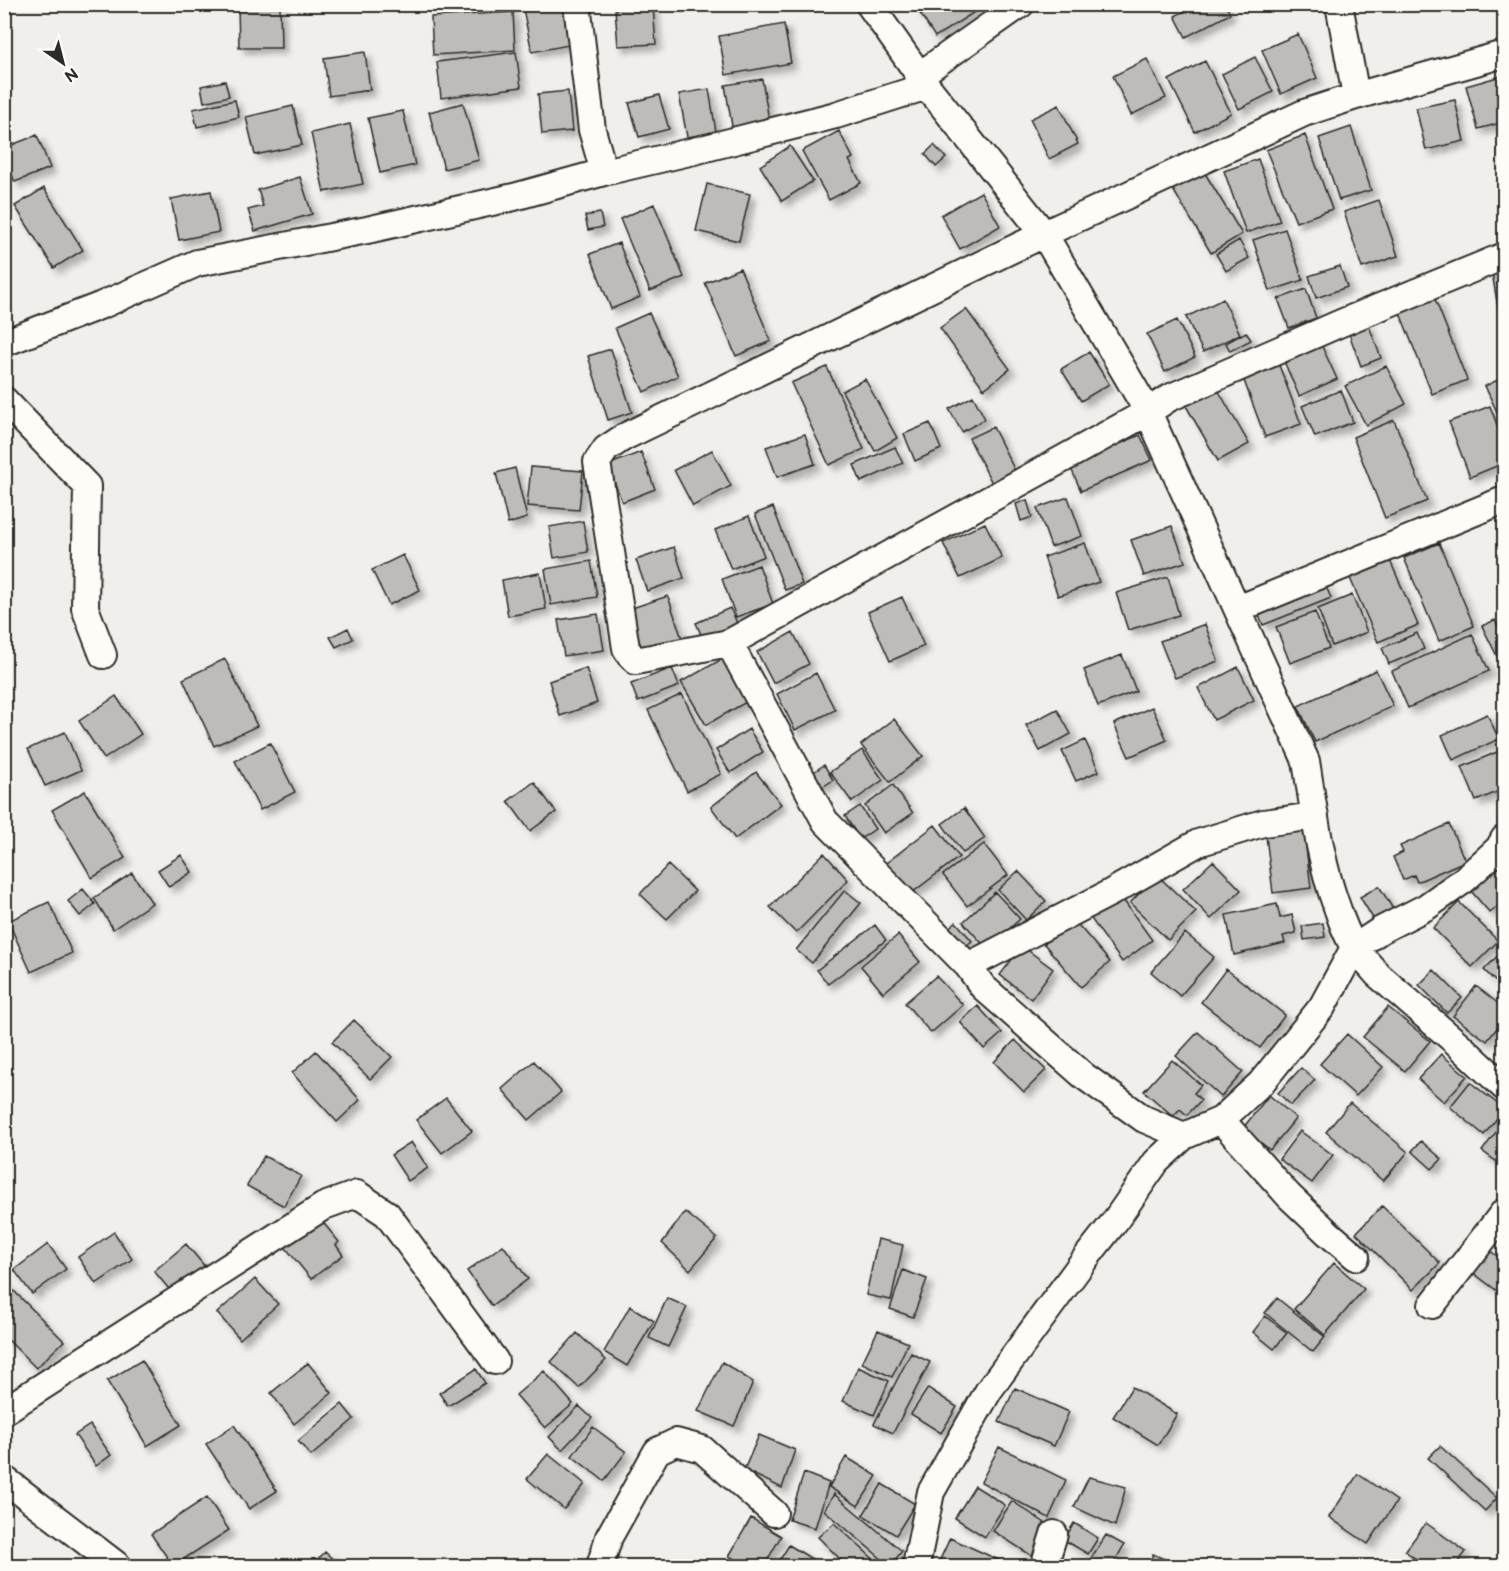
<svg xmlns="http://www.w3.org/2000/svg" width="1509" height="1571" font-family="'Balsamiq Sans',sans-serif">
	<defs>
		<filter id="shadow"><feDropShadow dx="5.5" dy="5.5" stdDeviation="3" flood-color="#0004"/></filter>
	</defs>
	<rect width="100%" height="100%" fill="#f0efeb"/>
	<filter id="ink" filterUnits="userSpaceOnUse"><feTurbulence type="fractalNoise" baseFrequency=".0167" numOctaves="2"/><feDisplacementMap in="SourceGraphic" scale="12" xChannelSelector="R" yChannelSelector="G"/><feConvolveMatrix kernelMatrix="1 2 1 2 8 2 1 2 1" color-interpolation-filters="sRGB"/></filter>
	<g filter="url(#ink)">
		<!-- building -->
		<path fill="#bdbcb8" stroke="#2b2b2b" stroke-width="1.5" filter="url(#shadow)" d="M 478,4 L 510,4 L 509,12 L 477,7 Z
			M 547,4 L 562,4 L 569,45 L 532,52 L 523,9 Z
			M 914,4 L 972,4 L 976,11 L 935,37 Z
			M 1198,4 L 1225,4 L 1230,14 L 1186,37 L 1175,16 Z
			M 1496,4 L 1504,4 L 1504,27 L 1503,27 Z
			M 280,5 L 281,48 L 239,48 L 238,6 Z
			M 653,6 L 656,44 L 618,46 L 615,9 Z
			M 513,12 L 515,50 L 433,55 L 431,17 Z
			M 784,24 L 791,63 L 726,75 L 719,36 Z
			M 1298,34 L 1317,78 L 1281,94 L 1262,50 Z
			M 365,52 L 370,90 L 329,96 L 324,58 Z
			M 516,52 L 521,87 L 441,98 L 437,62 Z
			M 1255,57 L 1273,92 L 1239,109 L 1222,74 Z
			M 1147,59 L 1166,98 L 1131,115 L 1113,76 Z
			M 1205,61 L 1231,113 L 1195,132 L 1169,80 Z
			M 1501,76 L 1504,88 L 1504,122 L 1478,129 L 1466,86 Z
			M 762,79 L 770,126 L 733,132 L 725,85 Z
			M 225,81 L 229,96 L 204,102 L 201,86 Z
			M 709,89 L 716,132 L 687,137 L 679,94 Z
			M 568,91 L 572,131 L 542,134 L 538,94 Z
			M 659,95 L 669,129 L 639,137 L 629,103 Z
			M 235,100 L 239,117 L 197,127 L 193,109 Z
			M 1455,100 L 1464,141 L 1426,150 L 1416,108 Z
			M 463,103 L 479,160 L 444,169 L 429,112 Z
			M 1059,105 L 1078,144 L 1049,159 L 1030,119 Z
			M 293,106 L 302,145 L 255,155 L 246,117 Z
			M 403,111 L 415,165 L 380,173 L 368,118 Z
			M 350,124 L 363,184 L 324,192 L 311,133 Z
			M 1351,127 L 1371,190 L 1339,200 L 1319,138 Z
			M 839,131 L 853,158 L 849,160 L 861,183 L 829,200 L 802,151 Z
			M 37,135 L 50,168 L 15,182 L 4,156 L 4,148 Z
			M 1305,135 L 1332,209 L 1296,222 L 1266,150 Z
			M 934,145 L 946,158 L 936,167 L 925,154 Z
			M 790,146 L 813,181 L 782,201 L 760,166 Z
			M 1258,159 L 1280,221 L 1246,233 L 1224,171 Z
			M 1203,170 L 1242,234 L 1211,253 L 1172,188 Z
			M 300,177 L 312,214 L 255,231 L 248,210 L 263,206 L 258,190 Z
			M 707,184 L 750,194 L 739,241 L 696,231 Z
			M 44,188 L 83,250 L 54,268 L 15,206 Z
			M 211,191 L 219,232 L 179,240 L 171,199 Z
			M 981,192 L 1000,226 L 960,249 L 941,215 Z
			M 1379,200 L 1398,256 L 1362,268 L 1344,212 Z
			M 654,204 L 684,277 L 650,291 L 620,219 Z
			M 600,213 L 603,227 L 588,230 L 585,216 Z
			M 1285,229 L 1303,280 L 1270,291 L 1253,240 Z
			M 1239,240 L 1249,258 L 1226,271 L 1216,254 Z
			M 619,243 L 640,297 L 611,309 L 590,254 Z
			M 1340,266 L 1347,287 L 1316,298 L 1309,276 Z
			M 740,268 L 771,341 L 736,356 L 705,283 Z
			M 1504,271 L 1504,342 L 1492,273 Z
			M 1306,289 L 1316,318 L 1289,328 L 1278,299 Z
			M 1223,299 L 1240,334 L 1203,352 L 1186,317 Z
			M 1435,299 L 1467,380 L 1432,394 L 1400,313 Z
			M 966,309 L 1010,369 L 984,389 L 940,328 Z
			M 649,313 L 678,376 L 644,392 L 615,328 Z
			M 1177,320 L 1195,357 L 1165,372 L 1147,334 Z
			M 1368,323 L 1381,358 L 1361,366 L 1348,331 Z
			M 1246,332 L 1251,340 L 1230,351 L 1226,343 Z
			M 1320,342 L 1337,379 L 1299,396 L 1283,359 Z
			M 611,349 L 632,412 L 608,420 L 588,356 Z
			M 1089,352 L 1109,384 L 1081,401 L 1061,369 Z
			M 1279,365 L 1301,424 L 1265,437 L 1243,378 Z
			M 1386,366 L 1406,404 L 1366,425 L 1345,386 Z
			M 827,367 L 864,449 L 829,465 L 791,383 Z
			M 1504,377 L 1504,408 L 1497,412 L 1485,386 Z
			M 865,379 L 897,438 L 875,451 L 842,391 Z
			M 1217,388 L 1249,444 L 1218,461 L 1186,406 Z
			M 1341,390 L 1353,422 L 1315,437 L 1302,406 Z
			M 973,396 L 985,419 L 962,432 L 949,409 Z
			M 1490,406 L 1504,444 L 1504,463 L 1470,477 L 1449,422 Z
			M 1394,420 L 1427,501 L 1385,518 L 1353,437 Z
			M 930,423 L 941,449 L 915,461 L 904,434 Z
			M 993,427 L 1016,473 L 993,485 L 969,438 Z
			M 805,434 L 815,464 L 777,477 L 766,447 Z
			M 1140,435 L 1152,460 L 1081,491 L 1070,466 Z
			M 895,447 L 903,463 L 861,482 L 854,465 Z
			M 712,450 L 731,486 L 693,506 L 674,470 Z
			M 641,452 L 655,489 L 622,502 L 608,465 Z
			M 531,467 L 583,471 L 579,510 L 527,506 Z
			M 515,468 L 527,518 L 508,524 L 496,473 Z
			M 1068,497 L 1082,536 L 1051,547 L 1037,508 Z
			M 1027,500 L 1032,517 L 1021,521 L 1016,504 Z
			M 773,507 L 802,584 L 785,590 L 755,514 Z
			M 749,516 L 764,556 L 731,569 L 715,530 Z
			M 583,521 L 588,552 L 554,558 L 549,527 Z
			M 985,523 L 1002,558 L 960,578 L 943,543 Z
			M 1172,526 L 1185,562 L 1144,576 L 1131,540 Z
			M 1085,543 L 1099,582 L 1058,596 L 1044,557 Z
			M 1439,543 L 1474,626 L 1439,641 L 1404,558 Z
			M 674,547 L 684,578 L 647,591 L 636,560 Z
			M 403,555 L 420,590 L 389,605 L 372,570 Z
			M 1389,558 L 1418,625 L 1378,642 L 1349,576 Z
			M 591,561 L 597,597 L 551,605 L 545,569 Z
			M 759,565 L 773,604 L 736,617 L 722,579 Z
			M 540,573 L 546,609 L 508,616 L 502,580 Z
			M 1168,577 L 1179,615 L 1128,630 L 1116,593 Z
			M 1325,584 L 1331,598 L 1263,625 L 1257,610 Z
			M 1352,595 L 1367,632 L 1332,646 L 1318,609 Z
			M 668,596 L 682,639 L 643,653 L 629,609 Z
			M 902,597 L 924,646 L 890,661 L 868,612 Z
			M 730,608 L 738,625 L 703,639 L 696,623 Z
			M 1315,612 L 1329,648 L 1290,663 L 1276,627 Z
			M 598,614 L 604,650 L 564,656 L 558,620 Z
			M 1495,620 L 1504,639 L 1504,655 L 1498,658 L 1482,626 Z
			M 1205,624 L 1218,661 L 1175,678 L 1160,641 Z
			M 348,628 L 353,639 L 336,647 L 330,637 Z
			M 793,632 L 809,664 L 773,683 L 757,652 Z
			M 1417,633 L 1424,649 L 1389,664 L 1382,648 Z
			M 1472,634 L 1489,671 L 1408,708 L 1392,671 Z
			M 1122,655 L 1136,691 L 1098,706 L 1084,670 Z
			M 724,658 L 748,701 L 706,725 L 681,682 Z
			M 225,659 L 257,726 L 214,746 L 183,679 Z
			M 1238,667 L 1254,700 L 1214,720 L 1198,688 Z
			M 586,668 L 597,703 L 560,716 L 549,681 Z
			M 672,668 L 679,686 L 638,702 L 631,684 Z
			M 1376,670 L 1393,706 L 1315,742 L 1298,706 Z
			M 816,673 L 835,710 L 795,730 L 777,694 Z
			M 682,694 L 721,774 L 687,791 L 648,710 Z
			M 116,696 L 141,734 L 104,759 L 79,721 Z
			M 1152,707 L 1167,740 L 1129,757 L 1114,724 Z
			M 1057,709 L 1071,734 L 1040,751 L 1026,725 Z
			M 1487,714 L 1499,739 L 1453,760 L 1442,735 Z
			M 894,719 L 923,756 L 890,782 L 861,745 Z
			M 749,729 L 763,752 L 730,773 L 716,750 Z
			M 65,732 L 81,770 L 45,786 L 28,749 Z
			M 1085,740 L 1099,771 L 1076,781 L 1062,751 Z
			M 270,743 L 295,792 L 260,810 L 235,761 Z
			M 1504,749 L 1504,789 L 1476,801 L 1462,767 Z
			M 862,750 L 883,780 L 852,802 L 830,772 Z
			M 824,765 L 833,780 L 821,788 L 812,773 Z
			M 756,772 L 781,804 L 735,839 L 711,807 Z
			M 534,782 L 556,812 L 530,831 L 508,801 Z
			M 893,785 L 913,813 L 884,833 L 865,806 Z
			M 85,791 L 125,858 L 92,878 L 52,810 Z
			M 860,806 L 875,829 L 860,839 L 845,816 Z
			M 964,808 L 985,838 L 963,853 L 942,824 Z
			M 1449,824 L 1465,861 L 1417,882 L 1414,875 L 1403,880 L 1393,857 L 1403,852 L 1400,846 Z
			M 935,825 L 959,857 L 909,895 L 885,864 Z
			M 1304,831 L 1311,888 L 1273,893 L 1266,836 Z
			M 984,844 L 1008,875 L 967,906 L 943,875 Z
			M 824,853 L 848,880 L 796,933 L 770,907 Z
			M 181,855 L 192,872 L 169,887 L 158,870 Z
			M 1213,861 L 1241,890 L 1211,919 L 1183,889 Z
			M 668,865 L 695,891 L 667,919 L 640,894 Z
			M 1502,865 L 1504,868 L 1504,901 L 1490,913 L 1471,891 Z
			M 1018,871 L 1046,901 L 1026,920 L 998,890 Z
			M 132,873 L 152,903 L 113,929 L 94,898 Z
			M 1157,875 L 1196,912 L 1168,940 L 1130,903 Z
			M 1379,886 L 1393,909 L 1374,920 L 1360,897 Z
			M 83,889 L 95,904 L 80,916 L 68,901 Z
			M 845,890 L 861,903 L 812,963 L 796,950 Z
			M 995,892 L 1020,919 L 987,949 L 963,922 Z
			M 1119,894 L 1152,940 L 1122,962 L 1089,916 Z
			M 49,902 L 72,953 L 31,972 L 8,921 Z
			M 1459,902 L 1498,941 L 1472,967 L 1433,928 Z
			M 1277,904 L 1280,918 L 1292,915 L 1296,933 L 1283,936 L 1285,943 L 1234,955 L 1226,915 Z
			M 1073,919 L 1110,962 L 1081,987 L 1044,944 Z
			M 956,922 L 972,941 L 960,951 L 944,931 Z
			M 1323,923 L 1325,937 L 1304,940 L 1302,926 Z
			M 875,925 L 886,940 L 828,984 L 817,970 Z
			M 1185,933 L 1214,957 L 1180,996 L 1151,972 Z
			M 898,935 L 920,962 L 883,993 L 861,966 Z
			M 1022,946 L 1053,969 L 1031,999 L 1000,975 Z
			M 1504,949 L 1504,990 L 1484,970 Z
			M 1226,969 L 1285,1015 L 1260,1048 L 1201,1002 Z
			M 1434,970 L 1462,998 L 1447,1013 L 1419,985 Z
			M 936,976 L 963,1005 L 931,1033 L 905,1003 Z
			M 1476,986 L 1504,1008 L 1504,1019 L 1487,1041 L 1453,1016 Z
			M 978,1006 L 1002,1033 L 984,1049 L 960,1022 Z
			M 1388,1007 L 1430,1041 L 1405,1071 L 1363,1037 Z
			M 354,1020 L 392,1057 L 370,1079 L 332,1042 Z
			M 1198,1032 L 1243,1072 L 1221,1097 L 1176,1056 Z
			M 1347,1034 L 1383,1067 L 1356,1096 L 1320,1064 Z
			M 1015,1040 L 1046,1070 L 1024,1092 L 994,1062 Z
			M 316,1051 L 360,1100 L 337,1122 L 292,1073 Z
			M 1441,1054 L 1467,1076 L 1444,1102 L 1418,1079 Z
			M 1172,1060 L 1201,1085 L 1194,1093 L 1201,1100 L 1187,1115 L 1180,1109 L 1173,1116 L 1144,1091 Z
			M 534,1061 L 561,1092 L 529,1120 L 502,1089 Z
			M 1301,1068 L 1315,1080 L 1291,1105 L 1278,1093 Z
			M 1470,1082 L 1504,1109 L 1484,1135 L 1450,1107 Z
			M 1269,1095 L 1296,1118 L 1270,1150 L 1243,1128 Z
			M 446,1098 L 472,1131 L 442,1153 L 416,1120 Z
			M 1350,1103 L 1408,1152 L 1383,1181 L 1326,1132 Z
			M 1504,1121 L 1504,1167 L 1482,1151 Z
			M 1300,1131 L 1333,1155 L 1312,1183 L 1279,1159 Z
			M 1421,1141 L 1442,1159 L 1432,1169 L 1412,1151 Z
			M 411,1142 L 428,1168 L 408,1181 L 391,1155 Z
			M 264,1156 L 301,1176 L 284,1206 L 247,1186 Z
			M 1382,1206 L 1440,1263 L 1413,1290 L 1356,1233 Z
			M 685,1212 L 717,1238 L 690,1270 L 662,1243 Z
			M 321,1220 L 339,1242 L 336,1245 L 343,1255 L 311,1279 L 285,1247 Z
			M 114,1232 L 132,1259 L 96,1284 L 78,1257 Z
			M 878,1239 L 903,1245 L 891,1300 L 866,1295 Z
			M 48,1244 L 66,1269 L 32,1294 L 14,1270 Z
			M 186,1244 L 206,1268 L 174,1295 L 154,1271 Z
			M 503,1245 L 528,1279 L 492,1306 L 467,1271 Z
			M 1489,1250 L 1504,1261 L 1504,1296 L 1472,1272 Z
			M 1334,1263 L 1364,1289 L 1325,1335 L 1294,1309 Z
			M 903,1270 L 927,1279 L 913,1317 L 890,1309 Z
			M 255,1279 L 278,1304 L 240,1339 L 217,1313 Z
			M 4,1281 L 64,1341 L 36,1368 L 4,1336 Z
			M 667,1298 L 687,1307 L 668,1347 L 649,1338 Z
			M 1277,1298 L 1325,1337 L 1313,1352 L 1265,1313 Z
			M 630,1306 L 654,1321 L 627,1366 L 604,1352 Z
			M 1265,1316 L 1287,1333 L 1274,1349 L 1253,1332 Z
			M 878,1330 L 908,1343 L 892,1377 L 862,1363 Z
			M 577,1333 L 606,1360 L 579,1388 L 551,1362 Z
			M 911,1353 L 930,1362 L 893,1433 L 874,1424 Z
			M 142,1360 L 181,1425 L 147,1446 L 107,1381 Z
			M 722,1362 L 753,1382 L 734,1426 L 698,1411 Z
			M 308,1363 L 332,1393 L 294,1424 L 271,1393 Z
			M 858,1367 L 889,1381 L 874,1415 L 843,1401 Z
			M 476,1369 L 485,1383 L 448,1406 L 439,1393 Z
			M 544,1371 L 573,1404 L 545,1428 L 516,1395 Z
			M 1132,1387 L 1177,1414 L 1158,1445 L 1113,1417 Z
			M 928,1388 L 957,1407 L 941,1433 L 911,1414 Z
			M 1015,1388 L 1069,1412 L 1054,1446 L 999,1422 Z
			M 342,1404 L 354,1419 L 311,1456 L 298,1441 Z
			M 579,1406 L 592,1418 L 562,1450 L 549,1437 Z
			M 90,1425 L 111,1455 L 96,1466 L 75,1435 Z
			M 234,1425 L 277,1491 L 249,1509 L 206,1444 Z
			M 593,1427 L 626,1452 L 604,1481 L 572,1456 Z
			M 759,1435 L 795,1450 L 782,1488 L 744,1470 Z
			M 1440,1446 L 1497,1498 L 1485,1511 L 1428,1458 Z
			M 999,1447 L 1066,1480 L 1049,1518 L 981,1482 Z
			M 548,1454 L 585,1484 L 564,1509 L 527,1479 Z
			M 846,1457 L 877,1476 L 858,1506 L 829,1487 Z
			M 804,1473 L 829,1483 L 815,1528 L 789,1520 Z
			M 1358,1474 L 1397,1501 L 1368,1544 L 1329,1517 Z
			M 1089,1477 L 1126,1487 L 1115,1526 L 1074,1507 Z
			M 882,1484 L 915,1504 L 896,1535 L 863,1515 Z
			M 975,1486 L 1005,1505 L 985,1537 L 955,1518 Z
			M 834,1494 L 902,1551 L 890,1566 L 824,1510 Z
			M 207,1497 L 229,1530 L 173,1566 L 151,1534 Z
			M 1012,1501 L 1051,1527 L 1032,1556 L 993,1531 Z
			M 751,1518 L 781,1536 L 764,1566 L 748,1566 L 729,1556 Z
			M 834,1523 L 881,1566 L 847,1566 L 818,1537 Z
			M 1074,1523 L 1098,1538 L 1088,1554 L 1064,1540 Z
			M 1426,1523 L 1466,1552 L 1455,1566 L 1426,1566 L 1405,1551 Z
			M 1106,1535 L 1124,1545 L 1112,1566 L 1086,1566 Z
			M 950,1538 L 1012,1566 L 937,1566 Z
			M 789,1545 L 820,1564 L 818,1566 L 776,1566 Z
			M 325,1552 L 340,1566 L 311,1566 Z
			M 1153,1554 L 1179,1566 L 1148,1566 Z"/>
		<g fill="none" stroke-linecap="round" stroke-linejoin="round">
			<!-- minor casing -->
			<g stroke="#2b2b2b" stroke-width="30">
				<path id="minor" d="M 577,4 L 592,130 L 604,172
					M 869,4 L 927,86 L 1044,234 L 1148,412 L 1306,761 C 1314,811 1320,863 1338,910 C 1342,923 1348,936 1354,948 L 1322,1007 L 1261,1083 L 1221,1120 L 1289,1196 L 1328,1233 L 1356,1257
					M 1339,4 L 1356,96
					M 1504,54 L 1356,96 L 1304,113 L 1044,234 L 624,437 L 606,449 L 597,462 L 626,648 L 631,656 L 636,661 L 729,643 L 1148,412 L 1169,398 L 1341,323 L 1504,256
					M 920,75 L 1021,4
					M 4,343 L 102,305 L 197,263 L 367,230 L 514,197 L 604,172 L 694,151 L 836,115 L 927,86
					M 4,400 L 87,486 L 85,608 L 103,655
					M 1238,609 L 1504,500
					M 729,643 L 825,821 L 968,966 L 1110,893 L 1198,843 L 1263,823 L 1315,816
					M 1504,839 L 1499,848 L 1464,880 L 1426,907 L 1381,930 L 1354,948 L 1378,975 L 1458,1044 L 1504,1087
					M 968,966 L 983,987 L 1084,1076 L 1144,1119 L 1184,1136
					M 1432,1305 L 1504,1212
					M 4,1411 L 324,1206 L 357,1194 L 387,1214 L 495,1361
					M 4,1479 L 118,1566
					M 600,1566 L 609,1537 L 657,1451 L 676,1442 L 702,1449 L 774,1513
					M 916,1566 L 931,1492 L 989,1390 L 1085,1259 L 1115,1221 L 1156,1162 L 1184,1136 L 1221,1120
					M 1046,1566 L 1045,1563 L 1054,1534"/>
			</g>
			<!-- minor -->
			<use href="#minor" stroke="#fdfcf7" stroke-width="26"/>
		</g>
	</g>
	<!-- margin -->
	<rect width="1509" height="1571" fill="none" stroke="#fdfcf7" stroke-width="24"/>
	<rect x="12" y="12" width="1485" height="1547" fill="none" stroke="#2b2b2b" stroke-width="2" filter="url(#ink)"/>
	<!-- north arrow -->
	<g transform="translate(63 63) rotate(145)" stroke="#fdfcf7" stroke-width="4.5" paint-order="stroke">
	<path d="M0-4.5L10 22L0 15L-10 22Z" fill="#2b2b2b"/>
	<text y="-9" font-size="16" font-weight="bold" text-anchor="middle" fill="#2b2b2b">N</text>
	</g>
</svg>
